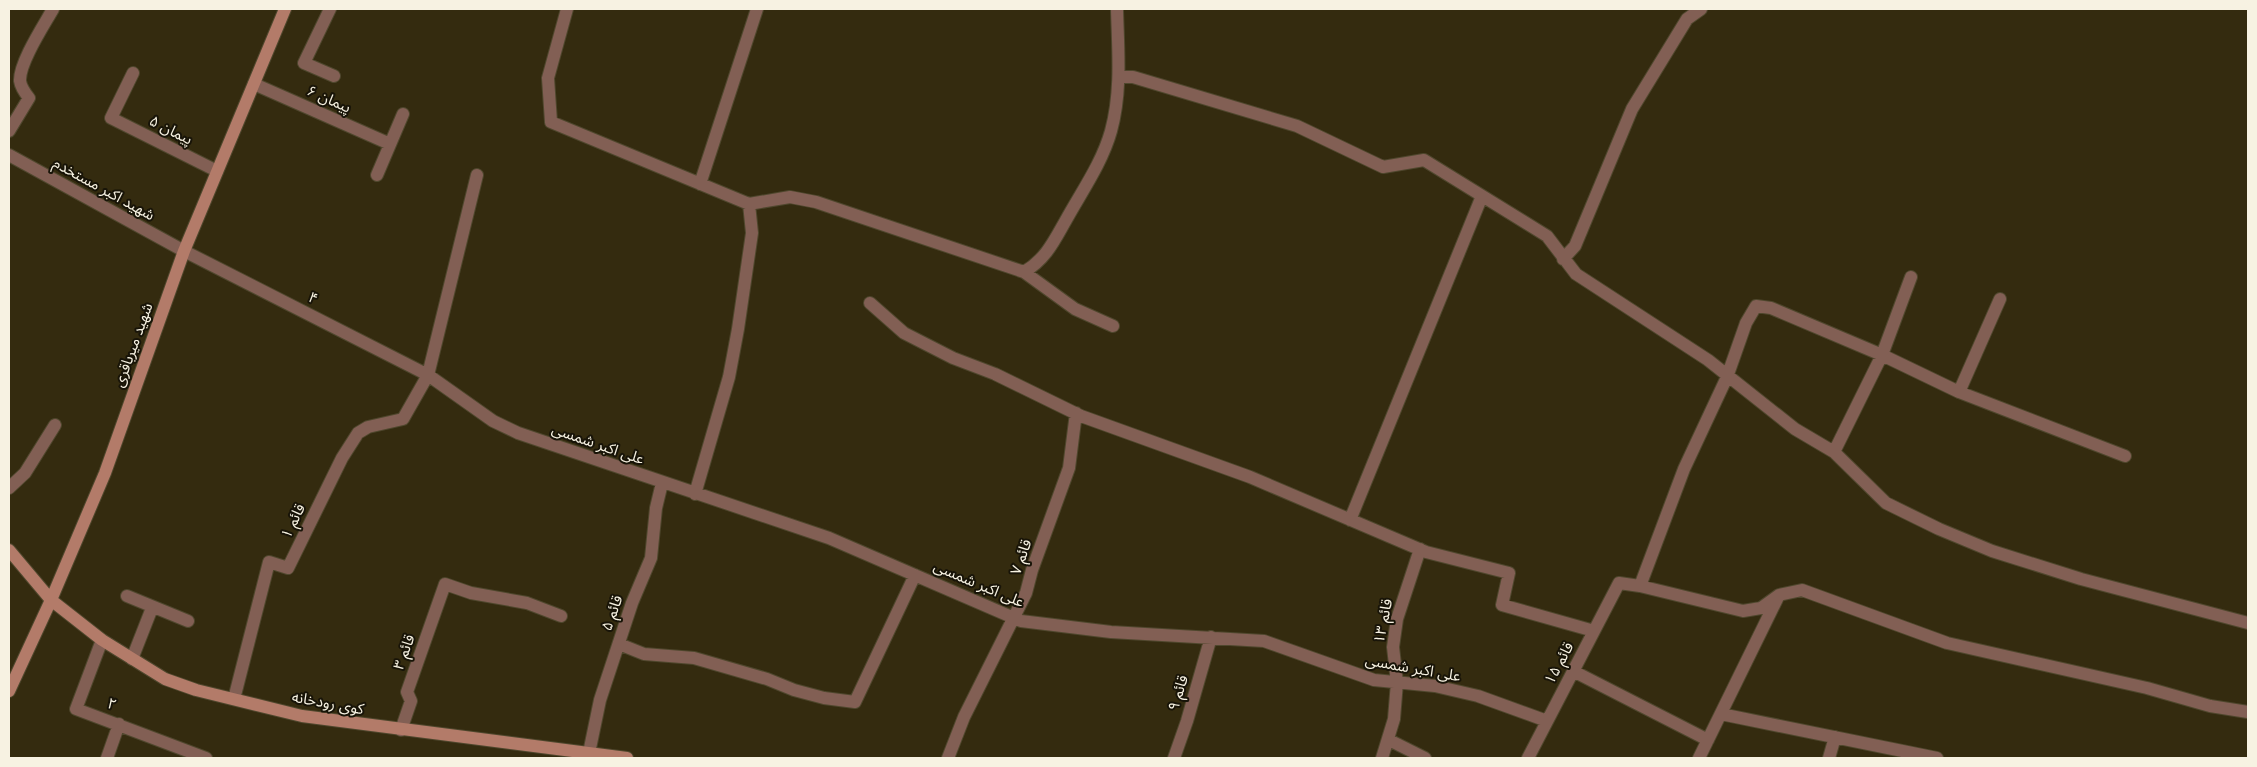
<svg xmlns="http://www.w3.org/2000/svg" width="2257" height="767" font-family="Inter,'Noto Sans Arabic',sans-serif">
	<rect width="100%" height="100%" fill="#342b0f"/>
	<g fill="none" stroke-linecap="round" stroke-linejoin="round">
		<!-- street casing -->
		<g stroke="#4f472d" stroke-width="14">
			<path id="street" d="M 330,9 L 304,63 L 334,76
				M 567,9 L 548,78 L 551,122 L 749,204 L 752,233 L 738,329 L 729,377 L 695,494
				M 133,73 L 111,118 L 217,171
				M 1119,77 L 1133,77 L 1297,126 L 1383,167 L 1424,160 L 1547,236 L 1576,274 L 1708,360 L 1795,429 L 1834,452 L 1886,503 L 1939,529 L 1992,551 L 2081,579 L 2248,623
				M 254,84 L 390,144
				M 9,131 L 29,98 C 25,93 21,88 20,81 C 19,63 44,25 53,9
				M 9,155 L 184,251 L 428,375 L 493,421 L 518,433 L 829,538 L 1021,621 L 1111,632 L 1264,641 L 1374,680 L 1435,686 L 1478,696 L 1547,721
				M 377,175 L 403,114
				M 700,184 L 757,9
				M 749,204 L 790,197 L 816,202 L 1024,272 L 1075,309 L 1113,326
				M 1563,259 L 1575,246 L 1632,109 L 1687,19 L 1701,9
				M 1024,272 C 1046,259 1054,241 1066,220 C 1082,191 1102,163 1111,131 C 1122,91 1118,49 1117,9
				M 870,303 L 904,333 L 953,358 L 995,374 L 1081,416 L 1250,477 L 1426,552 L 1509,573 L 1502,605 L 1594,631
				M 1959,392 L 2000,299
				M 1834,452 L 1882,355 L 1911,277
				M 9,488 L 25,473 L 55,425
				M 1350,520 L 1482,196
				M 1640,586 L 1684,469 L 1727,377 L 1746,323 L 1756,306 L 1771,308 L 1882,355 L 1959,392 L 2125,456
				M 127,596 L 188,621
				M 102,640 L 76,709 L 206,758
				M 619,644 L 644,654 L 694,658 L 767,679 L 794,690 L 824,698 L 855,702 L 915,575
				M 132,659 L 152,608
				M 1573,671 L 1708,740
				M 234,699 L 269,562 L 288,568 L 342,458 L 358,433 L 368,427 L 403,419 L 428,375 L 477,175
				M 1721,714 L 1937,758
				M 401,730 L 411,701 L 407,692 L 445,584 L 471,593 L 527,603 L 561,616
				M 1389,740 L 1425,758
				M 589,753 L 600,700 L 632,603 L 651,558 L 656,508 L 662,483
				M 107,758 L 119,724
				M 948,758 L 964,717 L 1026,593 L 1032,570 L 1069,468 L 1076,413
				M 1174,758 L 1187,721 L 1211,637
				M 1382,758 L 1394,719 L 1397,682 L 1393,647 L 1397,619 L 1420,549
				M 1528,758 L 1619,583 L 1640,586 L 1743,611 L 1761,608 L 1779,595 L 1802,590 L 1947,643 L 2147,688 L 2210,706 L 2248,712
				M 1699,758 L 1779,595
				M 1829,758 L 1835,737"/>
		</g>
		<!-- secondary casing -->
		<g stroke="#4f472d" stroke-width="14">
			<path id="secondary" d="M 9,550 L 51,600 L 102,640 L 165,679 L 196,690 L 302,716 L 627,758
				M 9,691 L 51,600 L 105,473 L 184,251 L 285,9"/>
		</g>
		<!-- street -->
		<use href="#street" stroke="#825f54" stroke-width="12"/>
		<!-- secondary -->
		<use href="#secondary" stroke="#b37b69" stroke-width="12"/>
	</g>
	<g text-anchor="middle" stroke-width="4" stroke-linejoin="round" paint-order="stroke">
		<!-- street labels -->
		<g font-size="15" fill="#f7f2e2" stroke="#181408">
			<text transform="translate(329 99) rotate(24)" y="5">پیمان ۶</text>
			<text transform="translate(171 130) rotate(27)" y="5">پیمان ۵</text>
			<text transform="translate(104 189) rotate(29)" y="5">شهید اکبر مستخدم</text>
			<text transform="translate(313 298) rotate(27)" y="5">۴</text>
			<text transform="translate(133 345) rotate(-70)" y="5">شهید میرباقری</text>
			<text transform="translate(598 444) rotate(19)" y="5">علی اکبر شمسی</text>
			<text transform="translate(293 521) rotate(-64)" y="5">قائم ۱</text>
			<text transform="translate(1021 557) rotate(-71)" y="5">قائم ۷</text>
			<text transform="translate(979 584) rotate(23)" y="5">علی اکبر شمسی</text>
			<text transform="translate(612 613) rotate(-71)" y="5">قائم ۵</text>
			<text transform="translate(1383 621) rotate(-79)" y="5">قائم ۱۳</text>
			<text transform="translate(404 652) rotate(-70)" y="5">قائم ۳</text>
			<text transform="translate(1559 663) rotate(-62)" y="5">قائم ۱۵</text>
			<text transform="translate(1413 668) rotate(10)" y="5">علی اکبر شمسی</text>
			<text transform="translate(1178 693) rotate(-73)" y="5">قائم ۹</text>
			<text transform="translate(328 703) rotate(10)" y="5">کوی رودخانه</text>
			<text transform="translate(112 704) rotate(19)" y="5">۲</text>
		</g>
	</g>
	<!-- border -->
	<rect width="2257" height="767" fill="none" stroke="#f7f2e2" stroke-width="20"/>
</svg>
